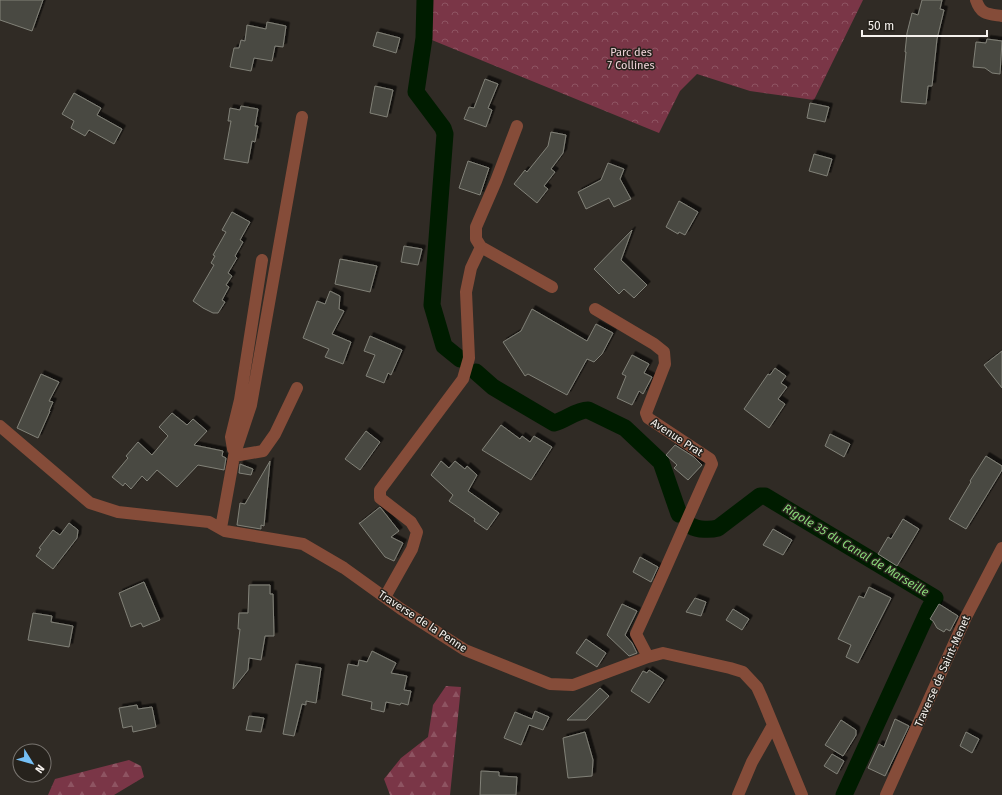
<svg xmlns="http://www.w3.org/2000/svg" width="1002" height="795" font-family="'Fira Sans',sans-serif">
	<defs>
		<pattern id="forest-firs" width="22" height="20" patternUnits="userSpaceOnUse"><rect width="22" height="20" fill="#7a3647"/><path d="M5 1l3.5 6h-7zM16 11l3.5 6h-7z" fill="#8e5462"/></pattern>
		<pattern id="park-crowns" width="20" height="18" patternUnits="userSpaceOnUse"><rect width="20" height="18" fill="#7a3647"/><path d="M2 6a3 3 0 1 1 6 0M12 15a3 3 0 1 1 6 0" fill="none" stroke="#8e5462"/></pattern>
		<filter id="shadow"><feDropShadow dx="3.5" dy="-3.5" stdDeviation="0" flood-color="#0009"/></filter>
	</defs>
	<rect width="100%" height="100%" fill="#302b25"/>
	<!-- forest -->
	<path fill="url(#forest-firs)" d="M 446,686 L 461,687 L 450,795 L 390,795 L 384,779 L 401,758 L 428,737 L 433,705 Z
		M 129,760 L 141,766 L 144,777 L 114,795 L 48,795 L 55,779 Z"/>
	<!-- park -->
	<path fill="url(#park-crowns)" d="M 429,0 L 863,0 L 814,100 L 750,91 L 697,74 L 680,91 L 659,133 L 427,38 L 430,34 L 428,32 Z"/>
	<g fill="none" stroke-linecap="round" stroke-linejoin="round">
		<!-- canal -->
		<path stroke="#001c00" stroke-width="17" d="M 425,0 L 424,38 L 416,92 L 443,128 L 445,134 L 432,305 L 444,346 L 460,359
			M 476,372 L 493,387 L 554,423 C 566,420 576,410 588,410 L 625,428 L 661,462 L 679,514
			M 691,526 C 698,530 711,530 718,528 L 760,496 L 765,496 L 935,598 L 929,609 L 844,795"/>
	</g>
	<!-- building -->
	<path fill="#4a4a42" stroke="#818178" filter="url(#shadow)" d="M 0,0 L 43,0 L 32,31 L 0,20 Z
		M 922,0 L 942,0 L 940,9 L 944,10 L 937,39 L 932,86 L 928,86 L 926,104 L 901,102 L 906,52 L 905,52 L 907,33 L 912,13 L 918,15 Z
		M 267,22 L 286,26 L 283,47 L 275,46 L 272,61 L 254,58 L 251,71 L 230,67 L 234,48 L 239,48 L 241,40 L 245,41 L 247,25 L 266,29 Z
		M 377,32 L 400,38 L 396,53 L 373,46 Z
		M 987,39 L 1002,41 L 1000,74 L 992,73 L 985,68 L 973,67 L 976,42 L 986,43 Z
		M 485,79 L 498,84 L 488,108 L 492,110 L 486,127 L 464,119 L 469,107 L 474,108 Z
		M 375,86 L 393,90 L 387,117 L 370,113 Z
		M 74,93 L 101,108 L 97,115 L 122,129 L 114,144 L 89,130 L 85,136 L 71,128 L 74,121 L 62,114 Z
		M 810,103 L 829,107 L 825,122 L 807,118 Z
		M 241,106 L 258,109 L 255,126 L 258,126 L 255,142 L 252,141 L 248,163 L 224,159 L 231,121 L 228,121 L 230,108 L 240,110 Z
		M 551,132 L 566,135 L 563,153 L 551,169 L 555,172 L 544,186 L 548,189 L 537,203 L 514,184 L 525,170 L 527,172 L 548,146 Z
		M 814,154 L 832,159 L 827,176 L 809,171 Z
		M 468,161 L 489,168 L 480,195 L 459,188 Z
		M 608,163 L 624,169 L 620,179 L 631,199 L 614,207 L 609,198 L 586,209 L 578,192 L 601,180 Z
		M 679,201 L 698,212 L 685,235 L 679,232 L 678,234 L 666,227 Z
		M 232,212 L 250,222 L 240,240 L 243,242 L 235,256 L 237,258 L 228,273 L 232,276 L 226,285 L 229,287 L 222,300 L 225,302 L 218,313 L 213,313 L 203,308 L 193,301 L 214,265 L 211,263 L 215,256 L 213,255 L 226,232 L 222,230 Z
		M 632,230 L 621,260 L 647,285 L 634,298 L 624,289 L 619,294 L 594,269 Z
		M 404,246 L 422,249 L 418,265 L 401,262 Z
		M 340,259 L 377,266 L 370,292 L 335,284 Z
		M 330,291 L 340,296 L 339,309 L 344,311 L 332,334 L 351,342 L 343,364 L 325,357 L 329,349 L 303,338 L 317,301 L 325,304 Z
		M 532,309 L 587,341 L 596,324 L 613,333 L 602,354 L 594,362 L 587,359 L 567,395 L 528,374 L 525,376 L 503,342 L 521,331 Z
		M 370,336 L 402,350 L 391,375 L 388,373 L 384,383 L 366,376 L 375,355 L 364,351 Z
		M 1002,351 L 1002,388 L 984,365 Z
		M 632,355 L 649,364 L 644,373 L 652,377 L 643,394 L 639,391 L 632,405 L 617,398 L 626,376 L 622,374 Z
		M 775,368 L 786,376 L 781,383 L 787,387 L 778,399 L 785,404 L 769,428 L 744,409 L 768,374 L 770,375 Z
		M 41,374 L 59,382 L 49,401 L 53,402 L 49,411 L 50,411 L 38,438 L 17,428 Z
		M 172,413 L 187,425 L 193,419 L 207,431 L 194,445 L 223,451 L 222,456 L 226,458 L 224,470 L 198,465 L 177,487 L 157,470 L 147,481 L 142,476 L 131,489 L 125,483 L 123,486 L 112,477 L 128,458 L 126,456 L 138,442 L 152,455 L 168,436 L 159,427 Z
		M 501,425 L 520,439 L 522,436 L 530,442 L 534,436 L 552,447 L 531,480 L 482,450 Z
		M 366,431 L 380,442 L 360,470 L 345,459 Z
		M 830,434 L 850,444 L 844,457 L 825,446 Z
		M 675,445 L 694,457 L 702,465 L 688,480 L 674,468 L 677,465 L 666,455 Z
		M 986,456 L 1002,466 L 1002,470 L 966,529 L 949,519 L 971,482 L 970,481 Z
		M 270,461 L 264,526 L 261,525 L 261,529 L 237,525 L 240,503 L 245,504 Z
		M 441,461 L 449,468 L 455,461 L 465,469 L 467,466 L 477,475 L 468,491 L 499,513 L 487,530 L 474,521 L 475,519 L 449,501 L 453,495 L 431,475 Z
		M 240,464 L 253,469 L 251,475 L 239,473 Z
		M 380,507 L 399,531 L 391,537 L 403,543 L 394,561 L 385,557 L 359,523 L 360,523 Z
		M 903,519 L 919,529 L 897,566 L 878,554 L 888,537 L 891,539 Z
		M 69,523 L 78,530 L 77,538 L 53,569 L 36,556 L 41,549 L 39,548 L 53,530 L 60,535 Z
		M 773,529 L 792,540 L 783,555 L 763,545 Z
		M 640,557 L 658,567 L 651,582 L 633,572 Z
		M 144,582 L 160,620 L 143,627 L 141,623 L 131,627 L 119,593 Z
		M 249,585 L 270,585 L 270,594 L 273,594 L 274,636 L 265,636 L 261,660 L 249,658 L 248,670 L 233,689 L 240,629 L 238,629 L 239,613 L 248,613 Z
		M 869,587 L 891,598 L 858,663 L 846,657 L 851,645 L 838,639 L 859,596 L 864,598 Z
		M 695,598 L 706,602 L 701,616 L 686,612 Z
		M 622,604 L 637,611 L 625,635 L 632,643 L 637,653 L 629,656 L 607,635 Z
		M 939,604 L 958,616 L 950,631 L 946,629 L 944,632 L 937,628 L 933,621 L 930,619 Z
		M 733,609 L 749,619 L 742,630 L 726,620 Z
		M 33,613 L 52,616 L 51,622 L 73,626 L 69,647 L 28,640 Z
		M 586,639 L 606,653 L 597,667 L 576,653 Z
		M 372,651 L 396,663 L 391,673 L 407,676 L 404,690 L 411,691 L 408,705 L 401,703 L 400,705 L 386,702 L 384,712 L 371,709 L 372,702 L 342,695 L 348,664 L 358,666 L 359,660 L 367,662 Z
		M 296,664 L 321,668 L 316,703 L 306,701 L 306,705 L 302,704 L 294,736 L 283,734 Z
		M 649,670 L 664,680 L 649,703 L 631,691 L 643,671 L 647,673 Z
		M 600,688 L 609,696 L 586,720 L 567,720 Z
		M 137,705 L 138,709 L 152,707 L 156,727 L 133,732 L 132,726 L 123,728 L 119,708 Z
		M 535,711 L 549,717 L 543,730 L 529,725 L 521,745 L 504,738 L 515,712 L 532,719 Z
		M 249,716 L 264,718 L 261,732 L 246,730 Z
		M 895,719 L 909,726 L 885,776 L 868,768 L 879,744 L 884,747 Z
		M 841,720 L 856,730 L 856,735 L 843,756 L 825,745 Z
		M 585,732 L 593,760 L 592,776 L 568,778 L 563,738 Z
		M 966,732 L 979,739 L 972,753 L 960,746 Z
		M 832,754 L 844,761 L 837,774 L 824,766 Z
		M 481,771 L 499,772 L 499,776 L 517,777 L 516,795 L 480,795 Z"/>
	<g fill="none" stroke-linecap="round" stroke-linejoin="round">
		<!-- street -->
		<path stroke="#854c39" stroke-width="12" d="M 976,0 C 981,15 988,14 1002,16
			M 517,126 L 496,181 L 476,227 L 476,239 L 481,247 L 552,287
			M 595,309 L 654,344 L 664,352 L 665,364 L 646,413 L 648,418 L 710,459 L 712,464 C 686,521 662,578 636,634 L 648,657
			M 0,426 L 90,503 L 118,512 L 209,522 L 225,531 L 303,544 L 344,568 L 401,609 L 465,650 L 550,684 L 573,685 L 648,657 L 663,653 L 730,668 L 743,672 L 757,687 L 762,698 L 802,795
			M 233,449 L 231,437 L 240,400 L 262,260
			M 234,456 L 263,451 L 275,434 L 297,388
			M 221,528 L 234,456 L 251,405 L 302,117
			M 385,597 L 412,549 L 417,532 L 411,522 L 380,498 L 380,490 L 463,379 L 469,358 L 466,292 L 471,268 L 481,247
			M 738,795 L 752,762 L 773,725
			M 886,795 L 966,617 L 1002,548"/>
	</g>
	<g text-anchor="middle" stroke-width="3" stroke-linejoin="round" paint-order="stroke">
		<!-- park labels -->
		<g font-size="11" fill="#f2d6db" stroke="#26221c">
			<text x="631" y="56">Parc des<tspan x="631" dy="13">7 Collines</tspan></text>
		</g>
		<!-- street labels -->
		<g font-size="11" fill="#f6f2ee" stroke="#26221c">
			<text transform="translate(677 437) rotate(33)" y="4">Avenue Prat</text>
			<text transform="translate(423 621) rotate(33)" y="4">Traverse de la Penne</text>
			<text transform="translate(942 671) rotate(-66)" y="4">Traverse de Saint-Menet</text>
		</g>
		<!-- water labels -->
		<g font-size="12" font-style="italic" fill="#88d978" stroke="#26221c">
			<text transform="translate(856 550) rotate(31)" y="4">Rigole 35 du Canal de Marseille</text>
		</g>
	</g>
	<!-- north arrow -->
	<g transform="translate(32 763) rotate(127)"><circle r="19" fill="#26221c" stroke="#797570"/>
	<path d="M0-3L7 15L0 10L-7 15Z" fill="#75c0f6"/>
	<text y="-6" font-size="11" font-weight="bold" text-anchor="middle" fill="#f6f2ee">N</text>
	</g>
	<!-- scale -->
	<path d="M862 30v6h125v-6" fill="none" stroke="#f6f2ee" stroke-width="2"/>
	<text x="868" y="30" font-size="12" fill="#f6f2ee" stroke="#26221c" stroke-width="3" paint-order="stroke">50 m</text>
</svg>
